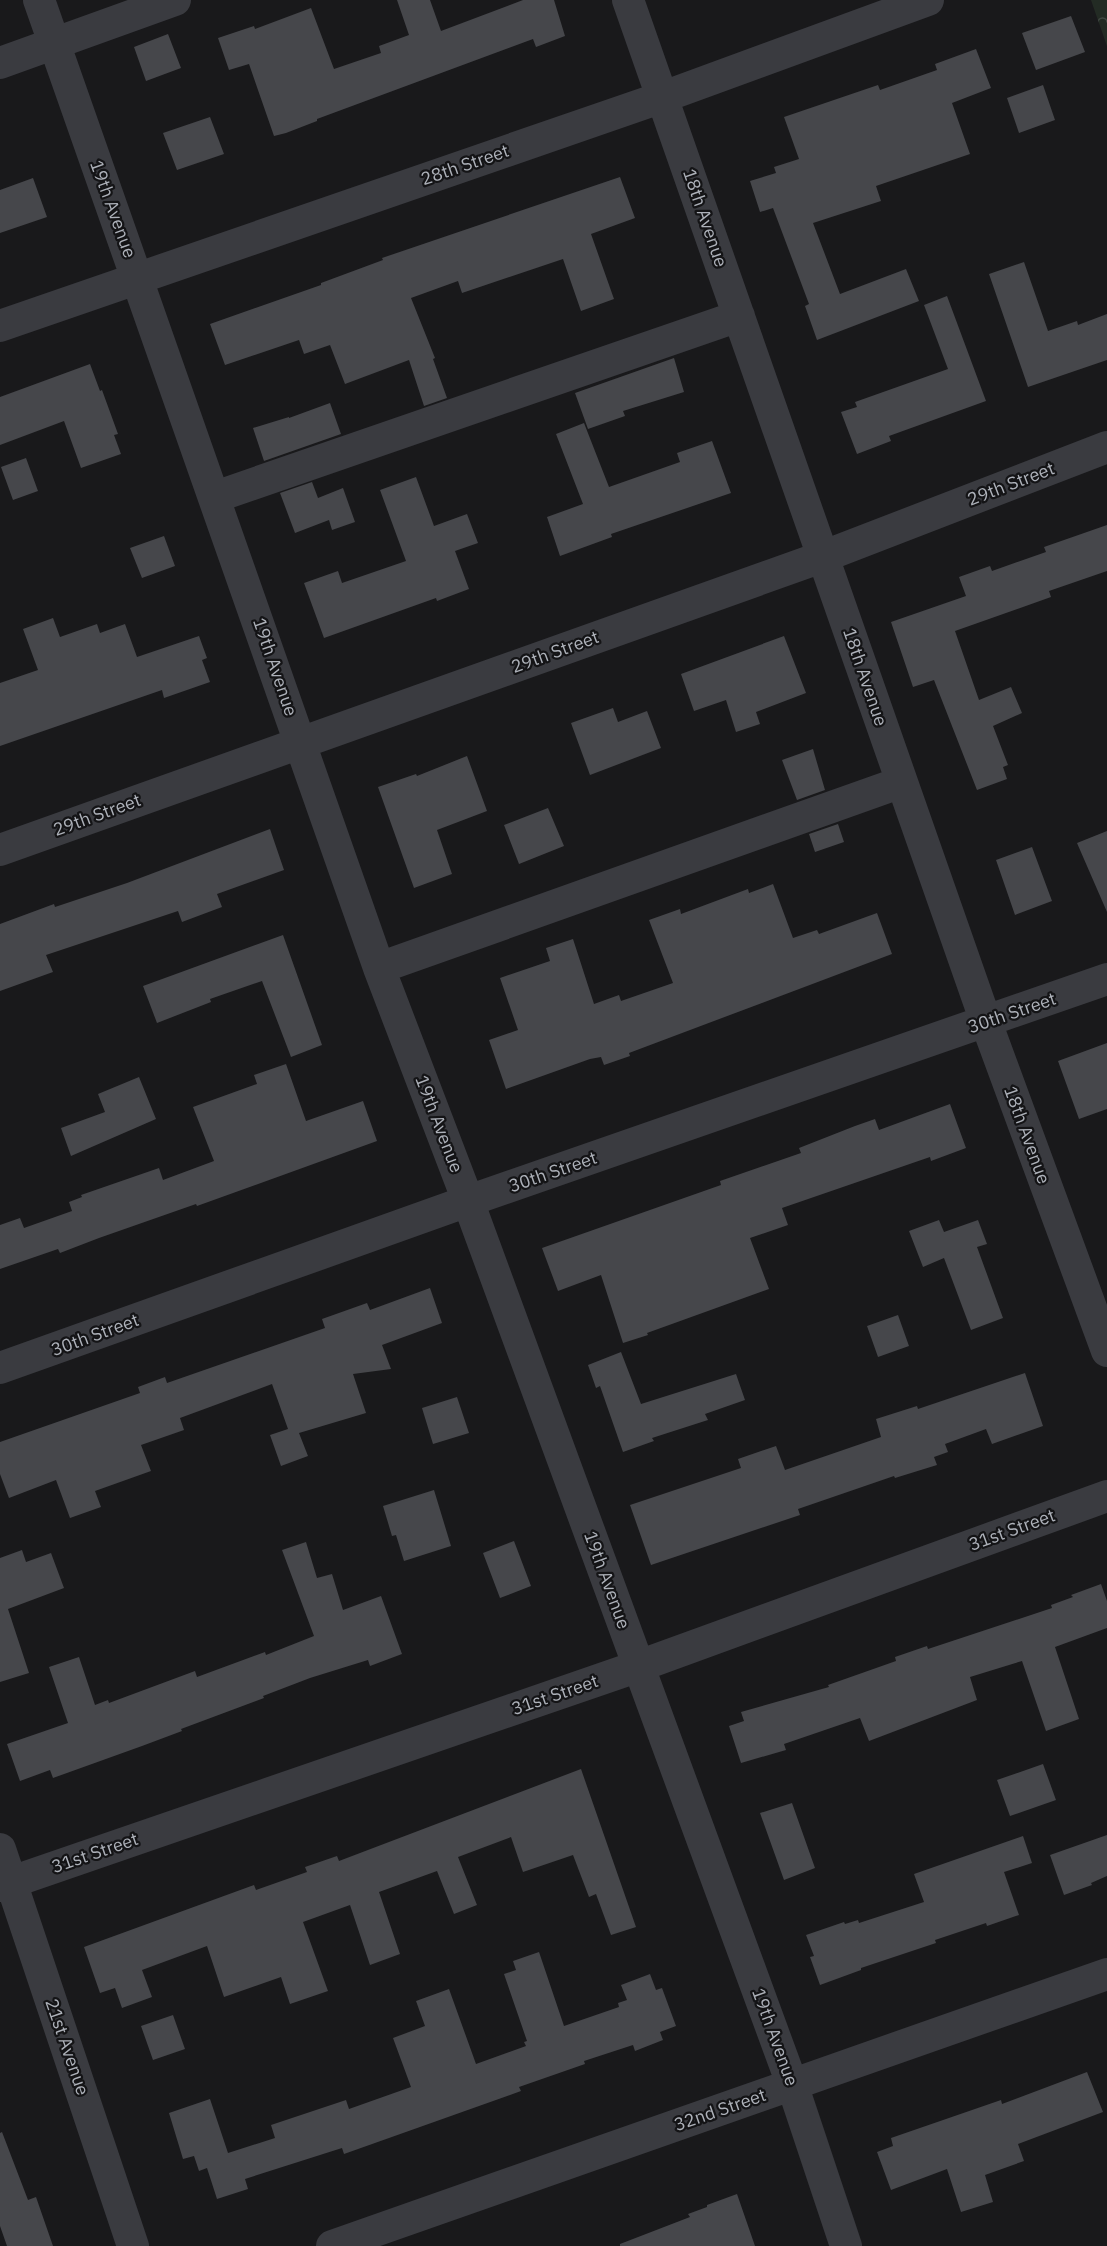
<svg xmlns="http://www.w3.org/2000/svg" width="1107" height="2246" font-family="'IBM Plex Sans',sans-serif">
	<defs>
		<pattern id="park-crowns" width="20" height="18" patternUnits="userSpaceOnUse" patternTransform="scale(1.5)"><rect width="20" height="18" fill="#232b24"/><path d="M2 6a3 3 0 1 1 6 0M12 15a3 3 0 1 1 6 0" fill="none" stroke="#404742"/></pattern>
	</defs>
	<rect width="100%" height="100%" fill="#19191b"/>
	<!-- park -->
	<path fill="url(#park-crowns)" d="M 1091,0 L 1107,0 L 1107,46 Z"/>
	<!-- building -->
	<path fill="#46474b" d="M 397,0 L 430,0 L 441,31 L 523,0 L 554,0 L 565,36 L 536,47 L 533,39 L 317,119 L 317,121 L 286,133 L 274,136 L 249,64 L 229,70 L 218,38 L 254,26 L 255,29 L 311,8 L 334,69 L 381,53 L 379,46 L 409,35 Z
		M 1071,16 L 1085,52 L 1036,70 L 1022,33 Z
		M 168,34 L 181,68 L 146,81 L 134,47 Z
		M 976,49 L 991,88 L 952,103 L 970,154 L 876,186 L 881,201 L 813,223 L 840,294 L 906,269 L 919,301 L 817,340 L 805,306 L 809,304 L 773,208 L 760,212 L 750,181 L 776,173 L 774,167 L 799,159 L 784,117 L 878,85 L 880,90 L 937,70 L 935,64 Z
		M 1043,85 L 1055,120 L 1019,133 L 1007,98 Z
		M 210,117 L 224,154 L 177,170 L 163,133 Z
		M 620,177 L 635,218 L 591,234 L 614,299 L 581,311 L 563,259 L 462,293 L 458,281 L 411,298 L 435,358 L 433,359 L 447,398 L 424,406 L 409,360 L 345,384 L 330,345 L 304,354 L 299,340 L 225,365 L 210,324 L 321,285 L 321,283 L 383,260 L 382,258 Z
		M 33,178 L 47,217 L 0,233 L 0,190 Z
		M 1024,262 L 1048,331 L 1077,321 L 1078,325 L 1107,314 L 1107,360 L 1028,387 L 989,274 Z
		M 947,296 L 986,401 L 889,436 L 891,441 L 857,454 L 841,412 L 857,407 L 855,402 L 948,369 L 924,305 Z
		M 674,358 L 684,392 L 623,411 L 625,416 L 588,429 L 575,393 Z
		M 90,364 L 100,391 L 102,390 L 118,434 L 114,435 L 121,454 L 81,468 L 64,421 L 0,445 L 0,397 Z
		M 330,403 L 341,434 L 264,461 L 253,428 L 289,417 L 289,418 Z
		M 584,423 L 609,487 L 680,462 L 677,453 L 712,441 L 731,493 L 611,534 L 612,537 L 560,556 L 547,517 L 583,504 L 556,434 Z
		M 26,458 L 38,491 L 13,500 L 1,467 Z
		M 416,477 L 434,526 L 467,514 L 478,543 L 455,551 L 469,589 L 437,601 L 436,598 L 324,638 L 304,583 L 338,571 L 342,583 L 406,561 L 380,490 Z
		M 312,482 L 318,498 L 343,488 L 355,522 L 332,530 L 329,520 L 295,533 L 280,493 Z
		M 1107,525 L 1107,571 L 1049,591 L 1051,597 L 955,631 L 979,700 L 1011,687 L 1022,713 L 993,726 L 1008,765 L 1003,767 L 1007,779 L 977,790 L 934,680 L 913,687 L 891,622 L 966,596 L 959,577 L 990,566 L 992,571 L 1046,552 L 1044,547 Z
		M 164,536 L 175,566 L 142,578 L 130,548 Z
		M 53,618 L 60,637 L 97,624 L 100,633 L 125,624 L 137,657 L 199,636 L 207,658 L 202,660 L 210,682 L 164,698 L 162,690 L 0,746 L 0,683 L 38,670 L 23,629 Z
		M 784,636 L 806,693 L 756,712 L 760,724 L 736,732 L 726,700 L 694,711 L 681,674 Z
		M 613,708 L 618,722 L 647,711 L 661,748 L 590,775 L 571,723 Z
		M 813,749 L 825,790 L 797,800 L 782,760 Z
		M 467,756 L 487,811 L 437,830 L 452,874 L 414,888 L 378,787 L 416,774 L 417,776 Z
		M 548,808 L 564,846 L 519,864 L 504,825 Z
		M 838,824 L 844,842 L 815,852 L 809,834 Z
		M 270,829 L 284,870 L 217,894 L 222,907 L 182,922 L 178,911 L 46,955 L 53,972 L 0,991 L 0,924 L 54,904 L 55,907 L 127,883 Z
		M 1107,831 L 1107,912 L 1077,843 Z
		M 1032,847 L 1052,901 L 1015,915 L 996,860 Z
		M 773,884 L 793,938 L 817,930 L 819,934 L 877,913 L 892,954 L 629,1053 L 630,1056 L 604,1065 L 601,1057 L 590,1059 L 506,1089 L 489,1040 L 518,1030 L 500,978 L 550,961 L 546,948 L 573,939 L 594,1004 L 619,995 L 621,1001 L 673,983 L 649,920 L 680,909 L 681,914 L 748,889 L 749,893 Z
		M 283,935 L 322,1045 L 291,1057 L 262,981 L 210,999 L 211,1002 L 157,1023 L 143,986 Z
		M 1107,1043 L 1107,1109 L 1079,1119 L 1058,1061 Z
		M 286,1064 L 306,1121 L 363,1101 L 377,1141 L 197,1206 L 196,1204 L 99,1238 L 60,1253 L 58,1249 L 0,1269 L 0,1225 L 20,1218 L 24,1228 L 72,1211 L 69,1202 L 82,1197 L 81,1195 L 159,1168 L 163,1180 L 214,1161 L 193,1107 L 257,1084 L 254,1075 Z
		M 139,1077 L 156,1119 L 71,1156 L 61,1128 L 105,1112 L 98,1094 Z
		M 950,1104 L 966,1148 L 931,1161 L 930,1157 L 782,1208 L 788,1225 L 750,1238 L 769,1289 L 647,1333 L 648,1335 L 623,1343 L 601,1275 L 558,1291 L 542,1248 L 721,1185 L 720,1181 L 801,1153 L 799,1148 L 855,1126 L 875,1119 L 879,1130 Z
		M 939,1220 L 944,1232 L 978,1220 L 987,1244 L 977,1247 L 1003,1318 L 971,1330 L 944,1258 L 923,1267 L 909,1231 Z
		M 430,1288 L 442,1323 L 382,1345 L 391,1369 L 353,1374 L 366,1413 L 299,1433 L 308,1456 L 281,1466 L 270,1435 L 288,1429 L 272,1384 L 180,1418 L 184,1430 L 141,1445 L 151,1471 L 95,1491 L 101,1507 L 70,1518 L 56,1480 L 9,1498 L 0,1474 L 0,1442 L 140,1393 L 138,1387 L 165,1377 L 167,1383 L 325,1328 L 322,1319 L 367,1303 L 370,1310 Z
		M 898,1315 L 909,1346 L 878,1357 L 867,1326 Z
		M 621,1352 L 641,1404 L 736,1374 L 745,1400 L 705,1414 L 708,1420 L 652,1438 L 654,1441 L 623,1452 L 600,1386 L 596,1388 L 588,1365 Z
		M 1025,1373 L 1043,1426 L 992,1444 L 986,1429 L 945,1444 L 948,1452 L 934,1457 L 937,1465 L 895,1478 L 894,1476 L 798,1509 L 800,1515 L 651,1565 L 630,1505 L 741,1468 L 738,1459 L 776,1446 L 785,1470 L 881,1437 L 876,1419 L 917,1406 L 918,1409 Z
		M 457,1397 L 469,1433 L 433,1444 L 422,1408 Z
		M 434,1490 L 451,1546 L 404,1561 L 396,1535 L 392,1536 L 383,1506 Z
		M 514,1541 L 531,1586 L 500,1598 L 483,1553 Z
		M 306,1542 L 317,1578 L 332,1574 L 343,1610 L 381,1596 L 402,1654 L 370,1666 L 368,1660 L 310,1678 L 263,1696 L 264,1698 L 181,1729 L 182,1731 L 142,1746 L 53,1778 L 50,1770 L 20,1781 L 7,1744 L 68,1723 L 49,1667 L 79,1657 L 95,1705 L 108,1700 L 109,1703 L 195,1671 L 197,1677 L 265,1652 L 266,1655 L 314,1636 L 282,1550 Z
		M 22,1550 L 26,1562 L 51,1553 L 64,1588 L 8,1609 L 29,1673 L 0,1682 L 0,1558 Z
		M 1101,1584 L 1107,1601 L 1107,1628 L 1055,1647 L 1079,1719 L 1046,1731 L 1022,1661 L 970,1677 L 977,1700 L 869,1741 L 860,1718 L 784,1744 L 786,1750 L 741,1763 L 729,1726 L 744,1721 L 741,1712 L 829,1687 L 828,1685 L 896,1661 L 895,1657 L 927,1646 L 928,1649 L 1052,1608 L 1051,1605 L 1073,1597 L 1071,1595 Z
		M 1043,1764 L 1056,1800 L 1010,1816 L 997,1780 Z
		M 581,1769 L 636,1927 L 611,1935 L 596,1894 L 589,1897 L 573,1855 L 523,1872 L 511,1837 L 458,1857 L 477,1905 L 454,1914 L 437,1871 L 379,1892 L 400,1954 L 370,1965 L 350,1905 L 303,1922 L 328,1991 L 290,2004 L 281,1977 L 224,1997 L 207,1946 L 142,1970 L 152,1997 L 122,2008 L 115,1988 L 100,1993 L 84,1947 L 254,1885 L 256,1890 L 307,1872 L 305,1867 L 337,1856 L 339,1861 Z
		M 792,1803 L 815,1868 L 784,1880 L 760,1813 Z
		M 1107,1835 L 1107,1876 L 1091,1883 L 1092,1885 L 1064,1895 L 1050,1855 Z
		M 1023,1836 L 1032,1863 L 1004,1872 L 1019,1915 L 987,1926 L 986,1923 L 935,1940 L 936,1943 L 861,1968 L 861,1970 L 820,1985 L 810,1957 L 814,1956 L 806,1935 L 844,1922 L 845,1924 L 858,1920 L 859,1923 L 924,1902 L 914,1874 Z
		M 539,1952 L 564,2026 L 619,2007 L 618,2003 L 627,2000 L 621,1985 L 650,1974 L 656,1990 L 662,1988 L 676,2026 L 660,2032 L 663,2040 L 635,2051 L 633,2045 L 584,2061 L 585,2064 L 519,2087 L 521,2091 L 344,2154 L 342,2148 L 245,2179 L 248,2189 L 217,2199 L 207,2168 L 199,2171 L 194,2156 L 183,2159 L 169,2113 L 210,2099 L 228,2153 L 275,2138 L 271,2125 L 346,2100 L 349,2109 L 411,2087 L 393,2038 L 425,2026 L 416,2001 L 449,1989 L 476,2064 L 526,2046 L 524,2042 L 527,2041 L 504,1974 L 516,1970 L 513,1961 Z
		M 173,2015 L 185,2049 L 153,2060 L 141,2026 Z
		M 1087,2072 L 1103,2112 L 1018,2144 L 1024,2161 L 985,2175 L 993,2202 L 961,2212 L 947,2169 L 891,2190 L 877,2152 L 893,2146 L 891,2138 L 1001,2100 L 1002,2104 Z
		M 2,2132 L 28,2200 L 36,2197 L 53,2246 L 7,2246 L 0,2226 L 0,2133 Z
		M 737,2194 L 755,2246 L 620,2246 L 620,2244 L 690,2217 L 688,2214 L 707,2207 L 707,2205 Z"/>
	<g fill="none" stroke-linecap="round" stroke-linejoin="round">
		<!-- minor -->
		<path stroke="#3a3b40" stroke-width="32" d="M 39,0 L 379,968 L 468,1201 L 792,2084 L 846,2246
			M 628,0 L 986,1022 L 1107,1351
			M 0,63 L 175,0
			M 0,326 L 663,97 L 928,0
			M 215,497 L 739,316
			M 0,850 L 822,557 L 1107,447
			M 379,968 L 902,782
			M 0,1368 L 468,1201 L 1107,979
			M 0,1849 L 133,2246
			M 0,1886 L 639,1666 L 1107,1496
			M 332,2246 L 1107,1974"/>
	</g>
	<g text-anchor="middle" stroke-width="4.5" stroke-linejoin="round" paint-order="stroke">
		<!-- street labels -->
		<g font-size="18" fill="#adb1b9" stroke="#141416">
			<text transform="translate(465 165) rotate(-19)" y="6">28th Street</text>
			<text transform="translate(113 209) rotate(70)" y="6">19th Avenue</text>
			<text transform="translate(705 218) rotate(71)" y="6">18th Avenue</text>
			<text transform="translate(1011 484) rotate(-21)" y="6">29th Street</text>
			<text transform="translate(555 652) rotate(-20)" y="6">29th Street</text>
			<text transform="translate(275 667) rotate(71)" y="6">19th Avenue</text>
			<text transform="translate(865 677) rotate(71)" y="6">18th Avenue</text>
			<text transform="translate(97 815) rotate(-20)" y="6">29th Street</text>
			<text transform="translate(1012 1013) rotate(-19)" y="6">30th Street</text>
			<text transform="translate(439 1124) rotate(69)" y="6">19th Avenue</text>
			<text transform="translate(1027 1135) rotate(70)" y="6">18th Avenue</text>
			<text transform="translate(553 1172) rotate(-19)" y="6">30th Street</text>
			<text transform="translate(95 1335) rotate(-20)" y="6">30th Street</text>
			<text transform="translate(1012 1530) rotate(-20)" y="6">31st Street</text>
			<text transform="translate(607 1580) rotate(70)" y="6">19th Avenue</text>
			<text transform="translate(555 1695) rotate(-19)" y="6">31st Street</text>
			<text transform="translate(95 1853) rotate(-19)" y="6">31st Street</text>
			<text transform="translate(775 2037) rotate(70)" y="6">19th Avenue</text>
			<text transform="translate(67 2047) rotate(71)" y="6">21st Avenue</text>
			<text transform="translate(720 2110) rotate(-19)" y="6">32nd Street</text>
		</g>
	</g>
</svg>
